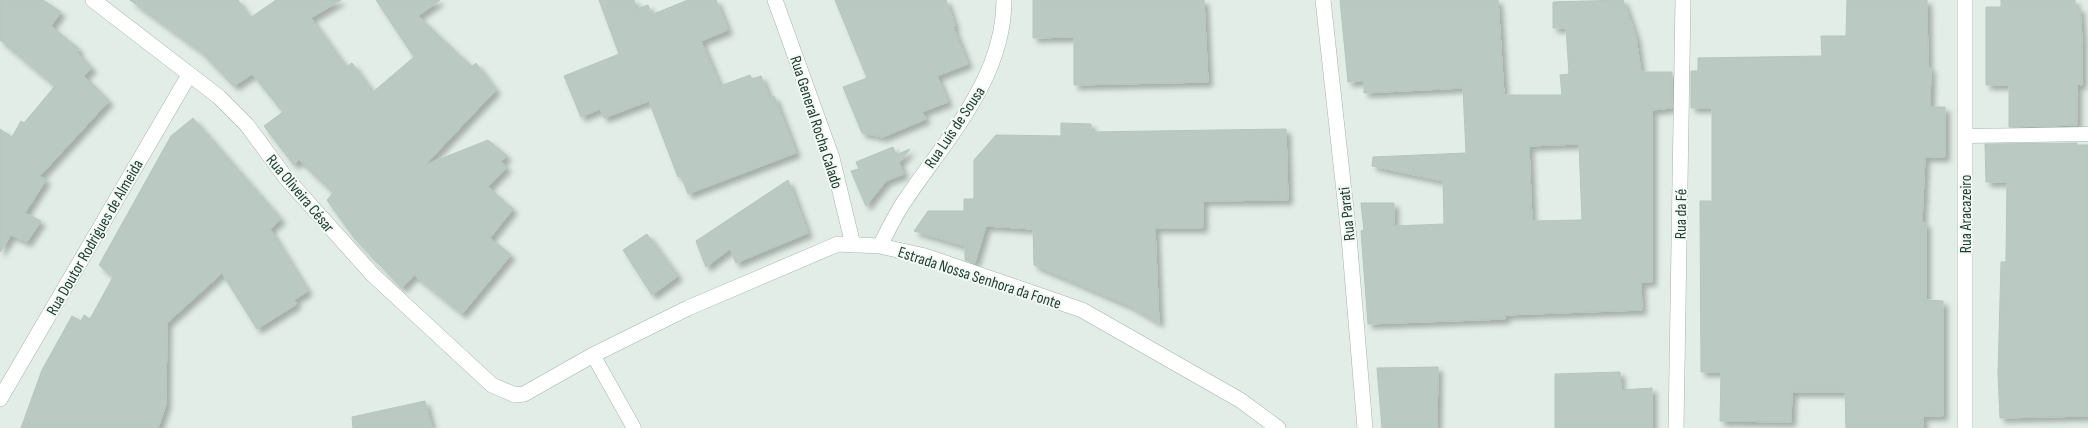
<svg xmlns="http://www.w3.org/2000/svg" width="2088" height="428" font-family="'Sofia Sans Condensed',sans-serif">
	<defs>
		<filter id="shadow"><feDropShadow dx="4.5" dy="4.5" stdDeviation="2.5" flood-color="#0004"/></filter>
	</defs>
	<rect width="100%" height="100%" fill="#e2ede7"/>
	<!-- building -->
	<path fill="#bacac3" stroke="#b4c6bd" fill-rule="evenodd" filter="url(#shadow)" d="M 0,0 L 43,0 L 61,12 L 51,26 L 79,49 L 77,52 L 92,68 L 84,76 L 109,101 L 40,176 L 46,180 L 25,213 L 41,221 L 27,242 L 11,235 L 0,252 L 0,129 L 12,137 L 21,121 L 24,123 L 55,86 L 0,40 Z
		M 130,0 L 238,0 L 250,18 L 276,0 L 341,0 L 311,18 L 346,67 L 352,63 L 373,92 L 414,57 L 376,0 L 440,0 L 418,16 L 472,67 L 476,63 L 496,90 L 425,165 L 488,140 L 507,156 L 501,162 L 507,167 L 488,187 L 513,209 L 490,238 L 511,255 L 462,314 L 414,275 L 402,288 L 355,239 L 327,200 L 333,193 L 299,160 L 294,165 L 264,126 L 283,112 L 252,74 L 234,86 L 200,51 Z
		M 599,0 L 634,0 L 637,9 L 648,5 L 651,15 L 688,0 L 716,0 L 728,30 L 701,41 L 720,86 L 750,75 L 752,79 L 761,76 L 769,97 L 774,96 L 796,153 L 688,194 L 681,176 L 678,177 L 649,101 L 604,118 L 600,109 L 581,117 L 564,76 L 619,54 Z
		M 835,0 L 946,0 L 955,26 L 953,27 L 968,64 L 937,76 L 948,102 L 922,112 L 926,119 L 883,137 L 862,133 L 843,87 L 867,78 Z
		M 1033,0 L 1204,0 L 1208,82 L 1074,85 L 1074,37 L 1033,38 Z
		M 1340,0 L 1498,0 L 1504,95 L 1562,95 L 1560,75 L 1569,74 L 1566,28 L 1553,28 L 1553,2 L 1623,0 L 1636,37 L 1641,72 L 1672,72 L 1672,108 L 1652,110 L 1652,282 L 1641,282 L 1642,310 L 1505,315 L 1505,319 L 1368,324 L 1361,231 L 1364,230 L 1361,203 L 1394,203 L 1394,226 L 1444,224 L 1443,181 L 1372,166 L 1373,157 L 1466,153 L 1463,88 L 1364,93 L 1364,81 L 1348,82 ZM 1579,144 L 1582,220 L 1532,221 L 1529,146 Z
		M 1847,0 L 1927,0 L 1928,67 L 1931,68 L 1930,107 L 1945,107 L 1945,157 L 1925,157 L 1922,223 L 1926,223 L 1926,300 L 1943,301 L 1943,416 L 1923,416 L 1923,428 L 1846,428 L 1845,392 L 1792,392 L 1791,422 L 1720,421 L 1721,372 L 1701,372 L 1700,201 L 1712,201 L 1712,108 L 1691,108 L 1691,71 L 1698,71 L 1698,58 L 1822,56 L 1821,36 L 1846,36 Z
		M 2001,0 L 2075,0 L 2075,8 L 2080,8 L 2082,39 L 2082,85 L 2077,84 L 2077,125 L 2009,127 L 2009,85 L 1986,85 L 1986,7 L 2001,7 Z
		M 193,118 L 281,219 L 270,229 L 308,291 L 294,300 L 297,304 L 257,329 L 222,273 L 167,323 L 166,405 L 158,428 L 21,428 L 42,370 L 72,316 L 81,321 L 84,315 L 90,319 L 113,277 L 99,265 L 171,136 Z
		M 1061,123 L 1091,124 L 1091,132 L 1286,129 L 1288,200 L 1203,201 L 1203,228 L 1155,228 L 1159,323 L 1130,306 L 1034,265 L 1033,229 L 986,226 L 975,263 L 965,260 L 965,246 L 914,231 L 928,211 L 964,211 L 964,199 L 974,199 L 974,160 L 996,135 L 1061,136 Z
		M 2077,143 L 2077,145 L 2088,145 L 2088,416 L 2000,418 L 1998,374 L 2001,262 L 2006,262 L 2007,182 L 1986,182 L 1985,144 Z
		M 893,147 L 896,155 L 910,149 L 899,163 L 904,174 L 886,181 L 866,206 L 851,171 L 859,169 L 856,162 Z
		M 788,180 L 808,233 L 736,263 L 730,249 L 706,267 L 696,241 Z
		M 647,234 L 678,276 L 652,295 L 623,250 Z
		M 1438,367 L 1437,428 L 1382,428 L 1377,368 Z
		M 1620,372 L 1621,390 L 1652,388 L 1652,428 L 1555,428 L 1555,374 Z
		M 425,401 L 432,428 L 353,428 L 352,417 Z"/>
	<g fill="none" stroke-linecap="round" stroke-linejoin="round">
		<!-- lane casing -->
		<g stroke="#a4b5ae" stroke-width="15">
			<path id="lane" d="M 1965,136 L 2088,134
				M 593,355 L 634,428"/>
		</g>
		<!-- street casing -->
		<g stroke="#a4b5ae" stroke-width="16">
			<path id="street" d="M 93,0 L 219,97 L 247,125 L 286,178 L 373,275 L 492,385 L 515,395 L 524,394 L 593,355 L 688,308 L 838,244 L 880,246 L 925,256 L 1082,310 L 1240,400 L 1278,428
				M 775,0 L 832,158 L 853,245
				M 1323,0 L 1349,237 L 1365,428
				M 880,246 C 888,230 896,213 906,199 C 947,138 1004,78 1004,0
				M 0,399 L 189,75
				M 1676,428 L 1683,0
				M 1965,428 L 1965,0"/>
		</g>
		<!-- lane -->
		<use href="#lane" stroke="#fff" stroke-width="14"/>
		<!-- street -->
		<use href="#street" stroke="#fff" stroke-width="15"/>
	</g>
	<g text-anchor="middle" stroke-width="4" stroke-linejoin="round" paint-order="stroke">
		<!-- street labels -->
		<g font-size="16" fill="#213e34" stroke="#f3f9f5">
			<text transform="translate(817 122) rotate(72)" y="6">Rua General Rocha Calado</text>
			<text transform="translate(954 127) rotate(-56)" y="6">Rua Luís de Sousa</text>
			<text transform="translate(301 193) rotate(50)" y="6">Rua Oliveira César</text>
			<text transform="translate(1346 214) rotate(-96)" y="6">Rua Parati</text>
			<text transform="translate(1680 214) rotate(-89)" y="6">Rua da Fé</text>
			<text transform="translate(1965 214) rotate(-90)" y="6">Rua Aracazeiro</text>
			<text transform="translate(94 237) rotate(-60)" y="6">Rua Doutor Rodrigues de Almeida</text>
			<text transform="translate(980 277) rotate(18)" y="6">Estrada Nossa Senhora da Fonte</text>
		</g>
	</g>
</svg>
